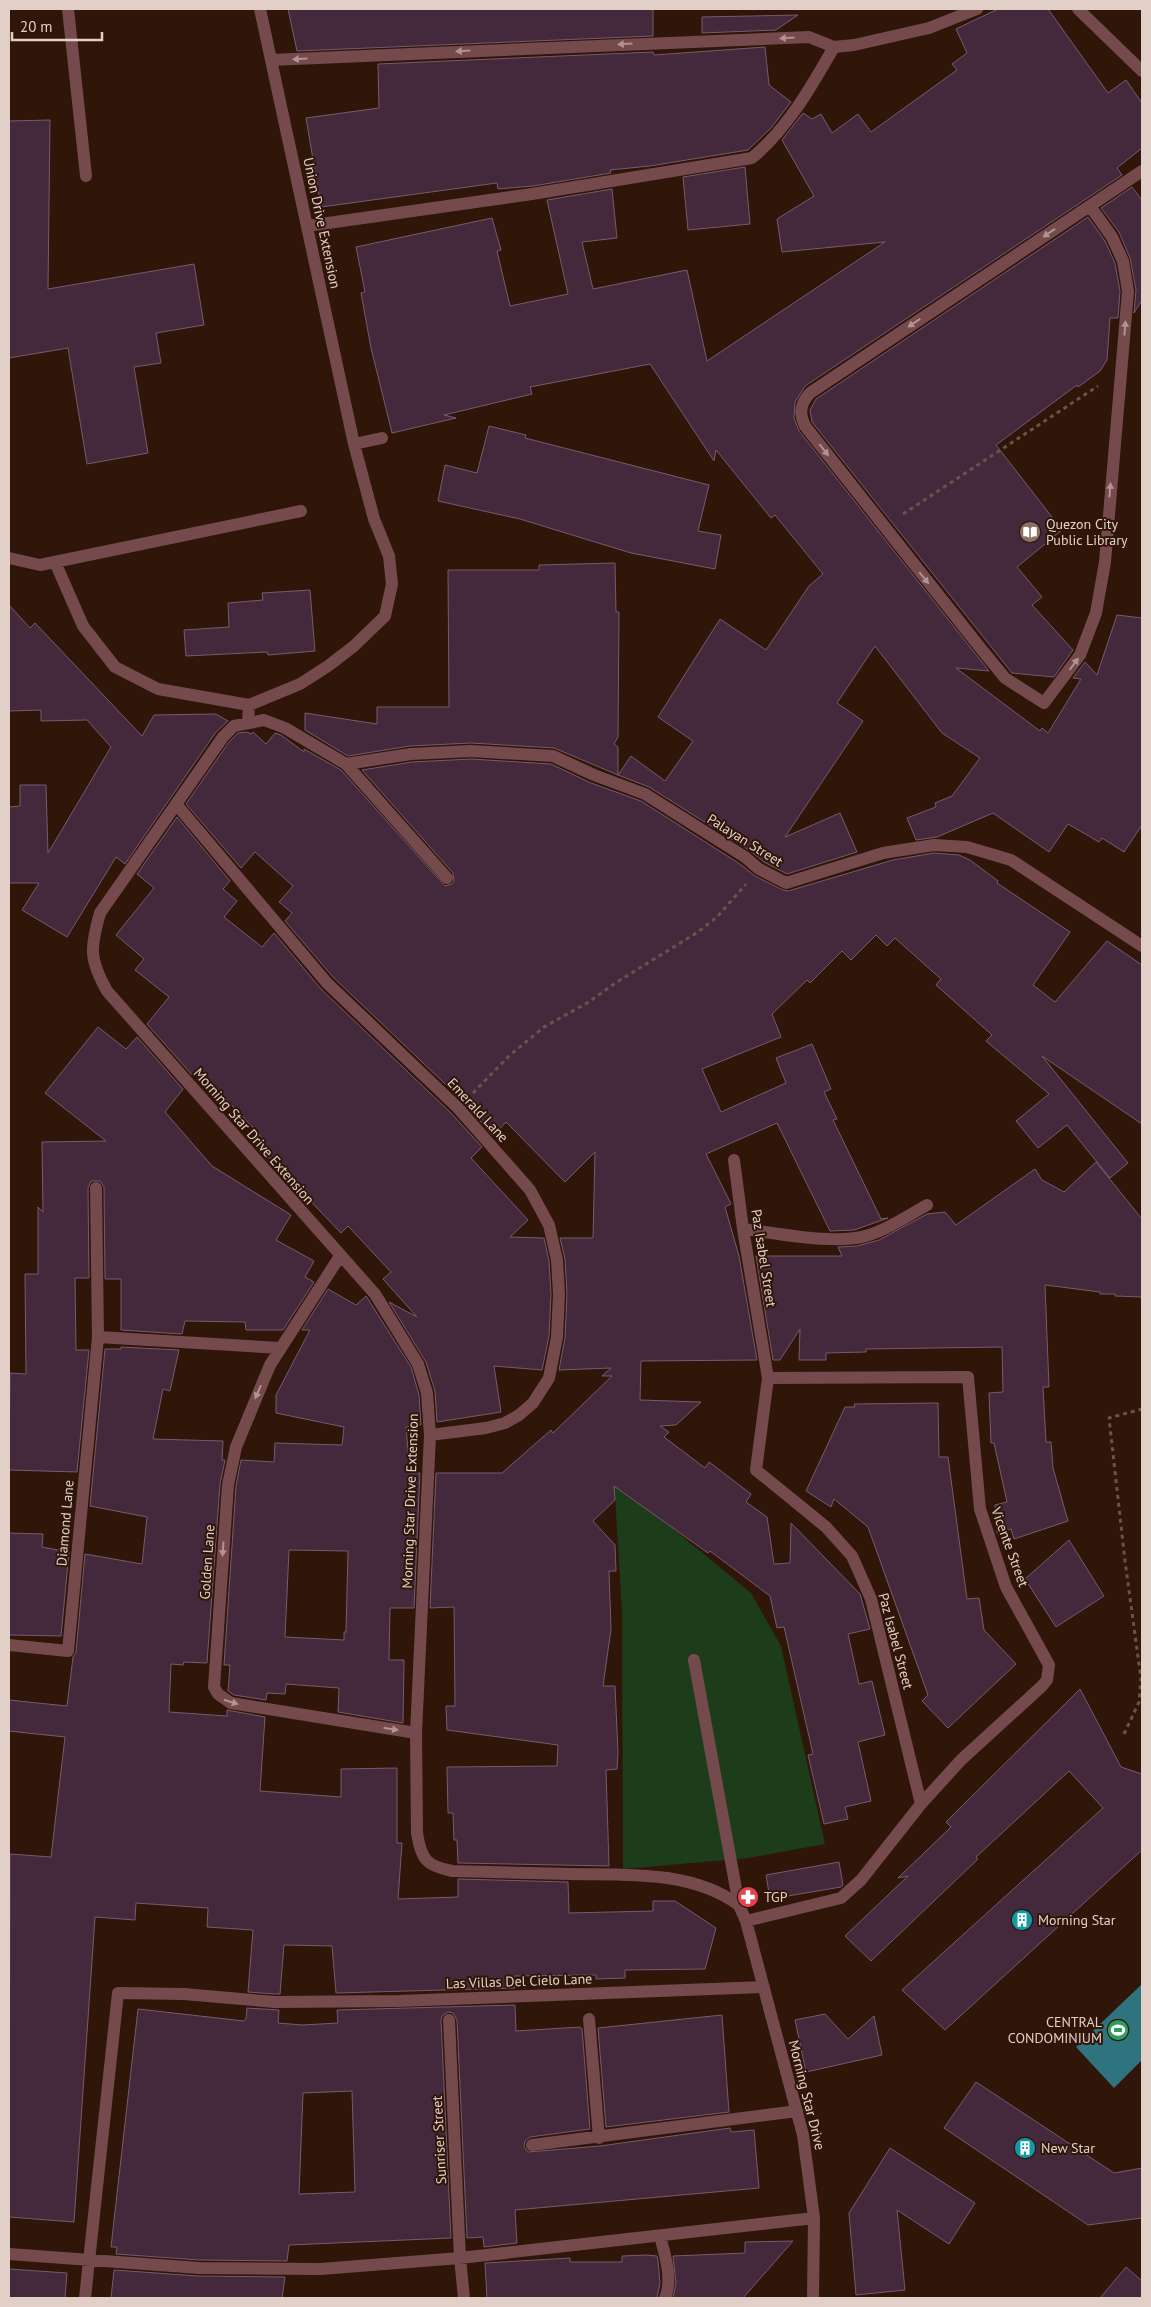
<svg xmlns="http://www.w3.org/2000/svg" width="1151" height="2307" font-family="'PT Sans',sans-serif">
	<rect width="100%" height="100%" fill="#301509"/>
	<!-- green -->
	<path fill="#1d3c1a" d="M 614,1480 L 751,1593 L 781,1646 L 825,1844 L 749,1858 L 623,1869 L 622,1612 Z"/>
	<!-- water -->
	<path fill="#2e737d" d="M 1142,1984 L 1142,2060 L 1114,2088 L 1076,2047 Z"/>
	<!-- building -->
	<path fill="#44293c" stroke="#785a6e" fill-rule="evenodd" d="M 288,9 L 653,9 L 653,36 L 297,51 Z
		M 998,9 L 1048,9 L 1108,93 L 1126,80 L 1142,103 L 1142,148 L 1117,168 L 1122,175 L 805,386 L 795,402 L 794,418 L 799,431 L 989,671 L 956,668 L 1040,731 L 1042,728 L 1048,733 L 1081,679 L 1073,678 L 1085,662 L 1097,675 L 1117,615 L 1142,618 L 1142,825 L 1124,852 L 1102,838 L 1099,842 L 1068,824 L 1049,852 L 993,813 L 937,837 L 916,840 L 907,818 L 936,807 L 935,803 L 952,796 L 980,758 L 942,733 L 875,646 L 837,703 L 863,721 L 785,837 L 840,813 L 857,852 L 787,874 L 764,862 L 749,850 L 649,787 L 618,775 L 631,756 L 665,781 L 693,741 L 658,717 L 720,619 L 766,650 L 809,586 L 823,574 L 775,515 L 771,518 L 716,450 L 714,461 L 650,364 L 530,387 L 532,394 L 444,415 L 456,418 L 392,433 L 371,348 L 361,293 L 365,292 L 356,247 L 492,218 L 501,250 L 497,251 L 510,306 L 568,294 L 547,200 L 612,189 L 617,238 L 582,242 L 593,289 L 687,270 L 707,361 L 885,242 L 782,252 L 777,219 L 814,196 L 782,140 L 803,113 L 812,119 L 821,114 L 832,133 L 858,114 L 871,132 L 957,70 L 952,64 L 967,53 L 956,29 Z
		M 798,15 L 776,30 L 702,33 L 702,17 Z
		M 765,47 L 769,85 L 791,102 L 771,128 L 748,150 L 650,166 L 610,170 L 611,173 L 533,186 L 498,189 L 497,183 L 321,207 L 306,118 L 379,108 L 378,64 L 653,52 L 654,55 Z
		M 50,120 L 48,289 L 194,264 L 204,325 L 156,333 L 161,363 L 134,367 L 148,453 L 87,464 L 68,348 L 9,358 L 9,121 Z
		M 745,167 L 750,224 L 688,230 L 683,177 Z
		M 1132,187 L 1142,200 L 1142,300 L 1134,313 L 1136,290 L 1130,258 L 1119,232 L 1101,208 Z
		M 1088,217 L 1105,241 L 1115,263 L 1120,291 L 1118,318 L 1110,318 L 1107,360 L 1100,371 L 1078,387 L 1077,385 L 996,445 L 1062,530 L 1017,567 L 1042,597 L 1032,605 L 1073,650 L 1054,677 L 1012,673 L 812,422 L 810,410 L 816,399 Z
		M 489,426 L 526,435 L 525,438 L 709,485 L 698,531 L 721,535 L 715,569 L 631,553 L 520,519 L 438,501 L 445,465 L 477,473 Z
		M 615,563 L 616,612 L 619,612 L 618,737 L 614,744 L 618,747 L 618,775 L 554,748 L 471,743 L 410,746 L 348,756 L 305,730 L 305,713 L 377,724 L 377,707 L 449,707 L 448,570 L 539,570 L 539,565 Z
		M 310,590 L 315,651 L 268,655 L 267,652 L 186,656 L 184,630 L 229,627 L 228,603 L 263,600 L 262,593 Z
		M 9,605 L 30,628 L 35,623 L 142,736 L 154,715 L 216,714 L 228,721 L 216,732 L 125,864 L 116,857 L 67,937 L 22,910 L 39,883 L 9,883 L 9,807 L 20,806 L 20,785 L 46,785 L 48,853 L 111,747 L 87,720 L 41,721 L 41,710 L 9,711 Z
		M 247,732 L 251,734 L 253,732 L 266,744 L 275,733 L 281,735 L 304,752 L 304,749 L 341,770 L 445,886 L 452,884 L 454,881 L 453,873 L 362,770 L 412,762 L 471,759 L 551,764 L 591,783 L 641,801 L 740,864 L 755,876 L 783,890 L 788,891 L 893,860 L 934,853 L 959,855 L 970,860 L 998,881 L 997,883 L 1070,932 L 1033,985 L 1055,1002 L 1107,941 L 1142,965 L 1142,1124 L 1042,1056 L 1128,1163 L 1110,1178 L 1067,1125 L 1038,1148 L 1016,1121 L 1049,1094 L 986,1041 L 992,1035 L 936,985 L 941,979 L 895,938 L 887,946 L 876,935 L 851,960 L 842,951 L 810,983 L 807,980 L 772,1014 L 781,1037 L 702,1069 L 721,1112 L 786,1083 L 776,1058 L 812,1044 L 831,1089 L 824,1092 L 837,1119 L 833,1120 L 881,1219 L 888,1218 L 854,1230 L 830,1231 L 777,1123 L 706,1154 L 731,1204 L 725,1207 L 739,1256 L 757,1360 L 641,1361 L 640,1400 L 701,1402 L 676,1425 L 660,1426 L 669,1432 L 664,1437 L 705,1468 L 709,1462 L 751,1494 L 746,1502 L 767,1517 L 774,1564 L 790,1563 L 791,1523 L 860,1594 L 870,1629 L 848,1634 L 859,1684 L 872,1681 L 885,1735 L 858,1742 L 871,1801 L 845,1807 L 848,1819 L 824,1824 L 808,1755 L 813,1754 L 784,1627 L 777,1628 L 770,1596 L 710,1551 L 708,1553 L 614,1486 L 615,1500 L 593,1521 L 615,1545 L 616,1571 L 609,1571 L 611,1629 L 603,1686 L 615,1686 L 618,1752 L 617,1769 L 606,1770 L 609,1866 L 458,1863 L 457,1840 L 454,1840 L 453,1813 L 448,1813 L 447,1767 L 557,1766 L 558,1745 L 447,1730 L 446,1706 L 455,1706 L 454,1607 L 430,1608 L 436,1473 L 502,1473 L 551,1430 L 553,1433 L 612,1376 L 602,1376 L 611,1368 L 559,1370 L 565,1338 L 567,1294 L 565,1259 L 560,1238 L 593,1238 L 595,1152 L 565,1182 L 506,1122 L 493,1136 L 464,1102 L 333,977 L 285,921 L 292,913 L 279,902 L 293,886 L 255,852 L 241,868 L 186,804 L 229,742 L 238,733 Z
		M 177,817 L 230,881 L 223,889 L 237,901 L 224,917 L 262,947 L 274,933 L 321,989 L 452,1114 L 482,1147 L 471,1158 L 528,1220 L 510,1237 L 544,1238 L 549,1261 L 551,1294 L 549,1336 L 542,1370 L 494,1366 L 501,1412 L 437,1422 L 435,1391 L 426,1362 L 389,1302 L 417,1317 L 383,1279 L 391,1272 L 348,1226 L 341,1233 L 254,1142 L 260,1135 L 198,1070 L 193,1076 L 147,1024 L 169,997 L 135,970 L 144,959 L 116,935 L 154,888 L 137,874 Z
		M 98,1027 L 126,1049 L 137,1037 L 183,1089 L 165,1112 L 212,1166 L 291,1215 L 276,1240 L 314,1261 L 305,1277 L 314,1282 L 283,1330 L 246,1330 L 245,1322 L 185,1321 L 182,1334 L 121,1330 L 121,1279 L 105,1279 L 104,1187 L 100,1181 L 91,1181 L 88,1188 L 89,1278 L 75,1278 L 76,1350 L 89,1350 L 77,1472 L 9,1470 L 10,1373 L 26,1374 L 25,1274 L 38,1274 L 38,1207 L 43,1212 L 42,1142 L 106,1141 L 45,1093 Z
		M 1096,1162 L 1142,1219 L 1142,1297 L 1115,1296 L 1115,1294 L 1100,1294 L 1100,1292 L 1045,1285 L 1049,1387 L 1043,1387 L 1046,1442 L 1051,1442 L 1053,1468 L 1068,1521 L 1014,1539 L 1011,1529 L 997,1533 L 995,1505 L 1007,1502 L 994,1443 L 991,1443 L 989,1393 L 1003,1392 L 1002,1347 L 866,1349 L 866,1352 L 826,1353 L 826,1360 L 799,1360 L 800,1329 L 780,1360 L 773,1360 L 756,1256 L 842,1256 L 838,1247 L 857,1246 L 879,1240 L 927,1214 L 945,1212 L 956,1225 L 1035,1169 L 1042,1180 L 1064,1192 Z
		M 328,1289 L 356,1305 L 366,1296 L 368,1299 L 411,1367 L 419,1395 L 421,1425 L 406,1427 L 410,1473 L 420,1473 L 414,1608 L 390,1608 L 389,1660 L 404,1660 L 403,1723 L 338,1712 L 339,1688 L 286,1684 L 285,1694 L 267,1693 L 266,1700 L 234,1695 L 228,1691 L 230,1665 L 224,1665 L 236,1486 L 241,1460 L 274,1462 L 275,1443 L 342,1445 L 344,1427 L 276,1413 L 276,1395 L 310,1330 L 302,1330 ZM 289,1550 L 348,1551 L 346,1632 L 344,1632 L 344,1640 L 285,1637 Z
		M 121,1347 L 179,1350 L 170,1391 L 163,1389 L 153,1439 L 223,1441 L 222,1460 L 225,1460 L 220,1484 L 207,1663 L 184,1662 L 183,1665 L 171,1664 L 169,1712 L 227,1716 L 227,1710 L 265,1717 L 260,1791 L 341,1797 L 341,1769 L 397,1768 L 397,1843 L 402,1843 L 398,1899 L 458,1897 L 458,1879 L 568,1882 L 569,1913 L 653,1911 L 653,1901 L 675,1901 L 716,1928 L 705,1969 L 625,1970 L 625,1978 L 596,1979 L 596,1975 L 514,1976 L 515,1988 L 336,1993 L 332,1946 L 284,1945 L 280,1994 L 275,1994 L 248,1992 L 253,1930 L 207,1927 L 208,1908 L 136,1903 L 135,1920 L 95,1917 L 74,2222 L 9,2217 L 10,1854 L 51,1857 L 65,1737 L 9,1731 L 9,1700 L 67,1706 L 73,1657 L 76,1652 L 85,1554 L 142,1564 L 147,1517 L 90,1506 L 105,1349 L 121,1349 Z
		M 938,1403 L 939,1457 L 948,1457 L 967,1599 L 979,1598 L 984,1630 L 1016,1664 L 948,1728 L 922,1701 L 928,1695 L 868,1527 L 834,1499 L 831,1507 L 806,1491 L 845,1407 L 855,1407 L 854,1404 Z
		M 9,1533 L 43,1534 L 42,1547 L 69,1552 L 61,1636 L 9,1635 Z
		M 1069,1540 L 1104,1596 L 1056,1627 L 1025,1579 Z
		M 1080,1689 L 1121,1767 L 1142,1774 L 1142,1850 L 945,2030 L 902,1990 L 1103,1808 L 1069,1771 L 976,1857 L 978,1859 L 871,1961 L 845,1936 L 908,1876 L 898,1878 L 951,1827 L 946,1822 Z
		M 839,1862 L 843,1885 L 841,1887 L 770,1899 L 766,1875 Z
		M 515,2005 L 516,2031 L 580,2027 L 582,2029 L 590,2129 L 530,2137 L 525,2141 L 524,2146 L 528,2152 L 600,2146 L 730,2128 L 731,2132 L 754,2130 L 759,2188 L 515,2210 L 517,2243 L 484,2247 L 483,2237 L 467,2238 L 457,2020 L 453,2013 L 448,2012 L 442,2016 L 441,2020 L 451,2238 L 289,2245 L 287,2261 L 199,2260 L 116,2254 L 117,2247 L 111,2247 L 138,2009 L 244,2021 L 246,2019 L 247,2008 L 279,2010 L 278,2023 L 302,2025 L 338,2023 L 337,2010 ZM 352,2091 L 355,2192 L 299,2194 L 303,2093 Z
		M 825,2014 L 848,2039 L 874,2016 L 882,2055 L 806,2072 L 795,2020 Z
		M 722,2015 L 729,2112 L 606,2127 L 598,2028 Z
		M 976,2082 L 1114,2173 L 1142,2168 L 1142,2218 L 1088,2225 L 944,2128 Z
		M 890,2148 L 975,2203 L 949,2244 L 897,2210 L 905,2290 L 856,2295 L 849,2213 Z
		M 793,2241 L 743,2298 L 673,2298 L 676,2283 L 673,2256 L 745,2253 L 745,2242 Z
		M 647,2255 L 657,2256 L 658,2261 L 660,2283 L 657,2298 L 487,2298 L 485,2263 L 570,2258 L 570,2262 L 622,2262 L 622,2256 Z
		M 1126,2267 L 1142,2281 L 1142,2298 L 1100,2298 Z
		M 9,2269 L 67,2273 L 65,2298 L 9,2298 Z
		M 114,2270 L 198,2276 L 285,2277 L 282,2298 L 111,2298 Z"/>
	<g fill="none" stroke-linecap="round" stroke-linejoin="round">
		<!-- path -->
		<path stroke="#6c5349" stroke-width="3" stroke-dasharray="4 4" stroke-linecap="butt" d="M 903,514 L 1098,386
			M 473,1093 L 509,1056 L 544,1027 L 587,1003 L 617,982 L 698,932 L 717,917 L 746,884
			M 1124,1734 L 1139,1702 L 1141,1679 L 1125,1561 L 1109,1418 L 1142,1409"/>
		<!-- minor -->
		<path stroke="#754a4c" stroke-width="12" d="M 68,9 L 86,176
			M 1078,9 L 1142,71
			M 271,60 L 809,37 L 834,47 L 854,45 L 929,28 L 977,9
			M 1090,206 L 1112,237 L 1123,261 L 1128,291 L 1105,562 L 1096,613 L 1080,655 L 1044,703 L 1005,678 L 982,650 L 805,426 C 799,413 800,404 810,393 L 1142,171
			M 307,226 L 532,194 L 752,158 C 788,128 811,87 834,47
			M 354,444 L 382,438
			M 9,558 L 40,565 L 301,511
			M 55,562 L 83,626 L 115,667 L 158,689 L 249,705
			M 248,722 L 249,705 L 300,684 L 328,666 L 354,646 L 385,616 L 392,584 L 389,556 L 374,519 L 354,444 L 260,9
			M 346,764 L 411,754 L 471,751 L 553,756 L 594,775 L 645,794 L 745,857 L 759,869 L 786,883 L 883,853 L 934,845 L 967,847 L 1011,860 L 1142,946
			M 176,804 L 327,983 L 458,1108 L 530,1190 L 549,1225 L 557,1260 L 559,1294 L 557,1337 L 549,1378 L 533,1403 L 519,1415 L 505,1423 L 486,1428 L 430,1435
			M 447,878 L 346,764 L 285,728 L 264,720 L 234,726 L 223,737 L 100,913 C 90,948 89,959 107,991 L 375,1294 L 418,1364 L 427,1393 L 430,1435 L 416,1733 L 417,1833 C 421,1859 426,1866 452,1871 C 491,1872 530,1873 570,1874 C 626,1875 691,1870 739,1905
			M 734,1160 L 743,1229 L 768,1378 L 756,1470 L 826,1527 L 852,1556 L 871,1599 L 921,1804 L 861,1880 L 841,1898 L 746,1921
			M 96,1188 L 98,1337
			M 743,1229 C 778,1233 836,1246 869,1235 C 889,1229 909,1215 927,1205
			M 340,1256 L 270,1365 L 236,1447 L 228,1485 L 214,1687 L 218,1694 L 231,1703 L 416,1733
			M 768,1378 L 968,1377 L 980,1509 L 1006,1587 L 1049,1665 L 1047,1680 L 1042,1686 L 961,1760 L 921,1804
			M 9,1645 L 68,1651 L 98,1337 L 280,1348
			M 694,1660 L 739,1905 L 746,1921 L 803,2135 L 814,2218 L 813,2298
			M 589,2019 L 599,2138
			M 449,2020 L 460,2258 L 464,2298
			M 532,2145 L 797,2111
			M 660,2236 C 665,2255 673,2280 665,2298
			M 9,2254 L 199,2268 L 321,2269 L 460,2258 L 814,2218
			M 85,2298 L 118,1993 L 184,1994 L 275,2002 L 399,2001 L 764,1987"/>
	</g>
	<!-- one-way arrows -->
	<defs><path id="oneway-solid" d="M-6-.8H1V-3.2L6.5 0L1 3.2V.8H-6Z" transform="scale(1.25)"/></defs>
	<g fill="#b19390">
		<use href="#oneway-solid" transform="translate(787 38) rotate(177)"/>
		<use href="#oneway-solid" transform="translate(625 44) rotate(177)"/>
		<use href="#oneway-solid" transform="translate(463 51) rotate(177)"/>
		<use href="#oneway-solid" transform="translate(300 59) rotate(177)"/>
		<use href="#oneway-solid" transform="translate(1049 233) rotate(146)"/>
		<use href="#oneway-solid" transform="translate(914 323) rotate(146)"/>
		<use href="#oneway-solid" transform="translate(1125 328) rotate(-85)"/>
		<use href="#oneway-solid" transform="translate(824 450) rotate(52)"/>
		<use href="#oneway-solid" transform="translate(1110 490) rotate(-85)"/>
		<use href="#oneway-solid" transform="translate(924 578) rotate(51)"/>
		<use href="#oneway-solid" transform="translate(1074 664) rotate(-53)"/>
		<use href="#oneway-solid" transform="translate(258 1392) rotate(114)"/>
		<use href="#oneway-solid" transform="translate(223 1549) rotate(94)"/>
		<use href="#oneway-solid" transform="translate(231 1702) rotate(17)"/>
		<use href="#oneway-solid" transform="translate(391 1729) rotate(9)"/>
	</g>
	<!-- icons -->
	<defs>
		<g id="library-disc" transform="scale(1.125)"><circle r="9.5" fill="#8d6e63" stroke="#301509"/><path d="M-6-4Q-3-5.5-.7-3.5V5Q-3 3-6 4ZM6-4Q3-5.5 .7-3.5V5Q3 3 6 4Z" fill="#fff"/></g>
		<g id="pharmacy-disc" transform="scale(1.125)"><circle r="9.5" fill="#e0444e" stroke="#301509"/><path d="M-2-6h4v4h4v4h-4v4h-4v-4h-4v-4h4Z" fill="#fff"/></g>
		<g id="building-disc" transform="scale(1.125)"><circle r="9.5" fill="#0f9aa8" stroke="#301509"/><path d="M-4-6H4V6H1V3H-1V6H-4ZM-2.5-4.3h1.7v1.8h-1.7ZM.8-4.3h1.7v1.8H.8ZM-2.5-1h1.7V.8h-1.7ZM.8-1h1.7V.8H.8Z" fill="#fff"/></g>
		<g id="stadium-disc" transform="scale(1.125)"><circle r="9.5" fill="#2e9e5b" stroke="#301509"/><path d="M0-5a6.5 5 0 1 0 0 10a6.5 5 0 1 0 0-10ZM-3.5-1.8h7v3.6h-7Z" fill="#fff"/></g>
	</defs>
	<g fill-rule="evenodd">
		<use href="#library-disc" x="1030" y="532"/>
		<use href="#pharmacy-disc" x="748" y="1897"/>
		<use href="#building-disc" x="1022" y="1920"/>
		<use href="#stadium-disc" x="1118" y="2030"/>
		<use href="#building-disc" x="1025" y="2148"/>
	</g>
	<g text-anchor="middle" stroke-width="4" stroke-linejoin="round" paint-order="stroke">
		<!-- street labels -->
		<g font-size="14" fill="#e2cfc7" stroke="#301509">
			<text transform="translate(322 223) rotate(78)" y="5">Union Drive Extension</text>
			<text transform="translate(745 840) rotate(32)" y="5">Palayan Street</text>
			<text transform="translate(478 1110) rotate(47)" y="5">Emerald Lane</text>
			<text transform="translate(254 1136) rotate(49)" y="5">Morning Star Drive Extension</text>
			<text transform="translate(764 1258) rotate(81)" y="5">Paz Isabel Street</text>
			<text transform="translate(410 1501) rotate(-88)" y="5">Morning Star Drive Extension</text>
			<text transform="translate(65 1523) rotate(-85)" y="5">Diamond Lane</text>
			<text transform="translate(1010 1547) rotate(70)" y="5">Vicente Street</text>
			<text transform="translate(207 1562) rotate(-86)" y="5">Golden Lane</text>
			<text transform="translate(896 1641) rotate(75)" y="5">Paz Isabel Street</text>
			<text transform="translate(519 1981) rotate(-2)" y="5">Las Villas Del Cielo Lane</text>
			<text transform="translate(807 2095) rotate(76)" y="5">Morning Star Drive</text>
			<text transform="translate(439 2140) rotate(-93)" y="5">Sunriser Street</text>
		</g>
		<!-- poi labels -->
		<g font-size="14" fill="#e2cfc7" stroke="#301509" text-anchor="start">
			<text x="1046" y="529">Quezon City<tspan x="1046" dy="16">Public Library</tspan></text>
			<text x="764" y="1902">TGP</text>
			<text x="1038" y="1925">Morning Star</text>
			<text x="1102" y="2027" text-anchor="end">CENTRAL<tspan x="1102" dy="16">CONDOMINIUM</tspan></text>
			<text x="1041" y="2153">New Star</text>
		</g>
	</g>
	<!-- border -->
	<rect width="1151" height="2307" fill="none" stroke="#e2cfc7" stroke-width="20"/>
	<!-- scale -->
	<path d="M12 32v8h90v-8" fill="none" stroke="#e2cfc7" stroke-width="2.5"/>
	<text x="20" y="32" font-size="15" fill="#e2cfc7" stroke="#301509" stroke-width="4" paint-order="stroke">20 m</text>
</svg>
